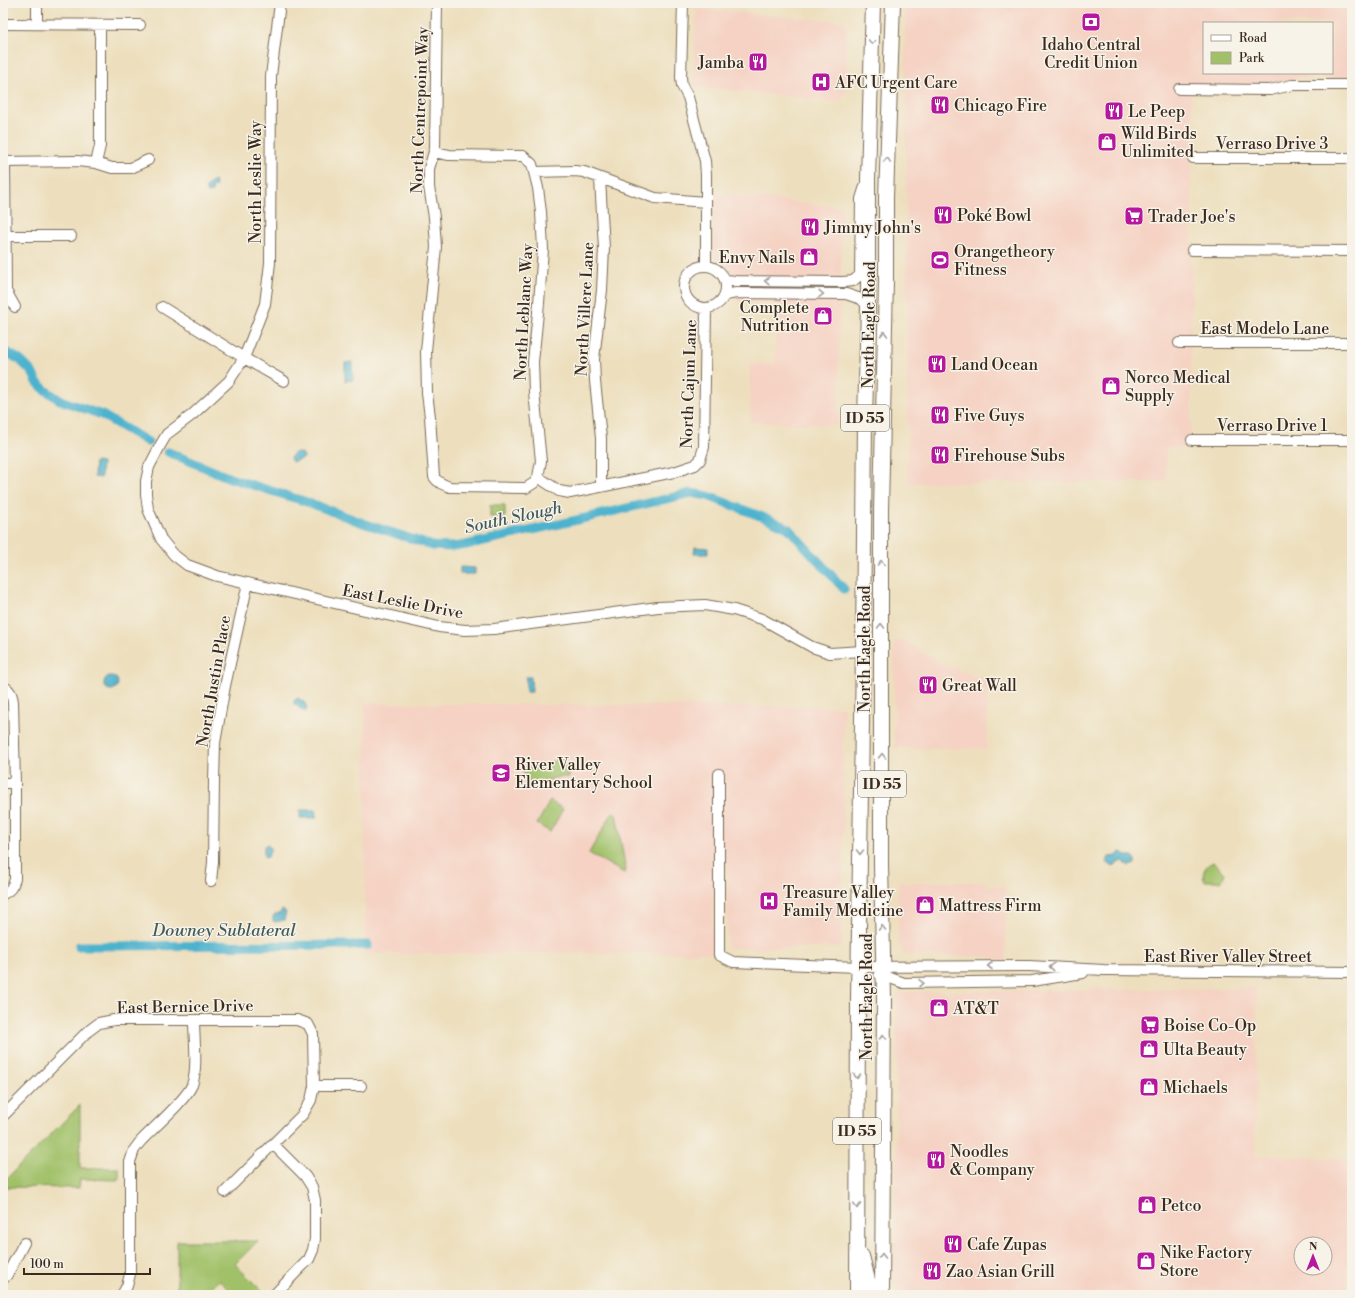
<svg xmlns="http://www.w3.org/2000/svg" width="1355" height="1298" font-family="'Libre Bodoni',serif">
	<rect width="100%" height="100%" fill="#f7f3e8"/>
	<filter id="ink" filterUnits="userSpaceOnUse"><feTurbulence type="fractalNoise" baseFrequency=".025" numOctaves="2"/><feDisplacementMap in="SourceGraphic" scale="8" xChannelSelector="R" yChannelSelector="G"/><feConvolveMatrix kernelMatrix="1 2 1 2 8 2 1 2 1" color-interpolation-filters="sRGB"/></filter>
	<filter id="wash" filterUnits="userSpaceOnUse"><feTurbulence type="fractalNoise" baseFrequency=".012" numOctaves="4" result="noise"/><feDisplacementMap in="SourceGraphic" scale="16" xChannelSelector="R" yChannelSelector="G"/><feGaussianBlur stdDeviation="0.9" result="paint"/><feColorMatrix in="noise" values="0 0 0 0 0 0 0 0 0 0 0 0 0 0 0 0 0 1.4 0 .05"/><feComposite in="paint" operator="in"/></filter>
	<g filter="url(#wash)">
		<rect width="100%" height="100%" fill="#eddfbd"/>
		<!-- built -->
		<path fill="#f5d2c3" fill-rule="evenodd" d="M 905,3 L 1351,3 L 1352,78 L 1297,78 L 1272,84 L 1192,86 L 1191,447 L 1166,447 L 1166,482 L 908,483 ZM 1204,23 L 1332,23 L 1332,73 L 1204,73 Z
			M 696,9 L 846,22 L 847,88 L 840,102 L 693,86 Z
			M 714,193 L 842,207 L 838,425 L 750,422 L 750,364 L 775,364 L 777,303 L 738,302 L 738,276 L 732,275 L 725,265 L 713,257 Z
			M 894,641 L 904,641 L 944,665 L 988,680 L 987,749 L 894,748 Z
			M 365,703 L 844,707 L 842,948 L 727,948 L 728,864 L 713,864 L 712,953 L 365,954 Z
			M 898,882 L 986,882 L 987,886 L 1006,886 L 1006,961 L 985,956 L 910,956 L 905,955 L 898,943 Z
			M 1257,988 L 1255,1155 L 1350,1159 L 1347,1295 L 895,1295 L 897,992 ZM 1301,1244 L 1325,1244 L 1325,1268 L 1301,1268 Z"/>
		<!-- green -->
		<path fill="#a1c169" stroke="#6e7644" d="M 490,505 L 505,505 L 505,517 L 490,517 Z
			M 562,758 L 569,777 L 558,777 L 528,787 L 523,770 L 540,764 L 541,766 Z
			M 550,801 L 563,809 L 550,832 L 537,824 Z
			M 613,812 L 616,814 L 626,871 L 624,873 L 589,853 Z
			M 1213,862 L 1225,873 L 1222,881 L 1206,881 L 1204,880 C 1202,871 1205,866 1213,862 Z
			M 80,1105 L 80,1168 L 119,1168 L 119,1180 L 80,1179 L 79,1188 L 3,1187 L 3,1182 Z
			M 177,1241 L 258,1241 L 235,1264 L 263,1292 L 260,1295 L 234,1295 L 219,1280 L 204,1295 L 177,1295 Z"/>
		<!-- water -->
		<path fill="#4eb2cd" stroke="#446e76" d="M 213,181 L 215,182 L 216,186 L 213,188 L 212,192 L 208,193 L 206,190 L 206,187 Z
			M 352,362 L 353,380 L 345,381 L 345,363 Z
			M 295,452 L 303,454 L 304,458 L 292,462 L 290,458 Z
			M 95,462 L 102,463 L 101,478 L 94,477 Z
			M 695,547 L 708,548 L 708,554 L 694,554 Z
			M 460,567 L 475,568 L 475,574 L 460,574 Z
			M104 683a7 7 0 1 1 14 0a7 7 0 1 1-14 0Z
			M 526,677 L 531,677 L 532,692 L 526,692 Z
			M 298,698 L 305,703 L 307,709 L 305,712 L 294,704 L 294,701 Z
			M 300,810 L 316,810 L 316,818 L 300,818 Z
			M 266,844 L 270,847 L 270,851 L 268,857 L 265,858 L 264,856 L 264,847 Z
			M 1120,852 L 1124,853 L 1126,856 L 1133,856 L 1135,859 L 1135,864 L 1129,866 L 1122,861 L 1113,866 L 1109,865 L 1107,862 L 1109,857 L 1117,856 Z
			M 282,910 L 286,912 L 284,920 L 276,922 L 273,921 L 273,916 L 275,914 L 279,914 Z"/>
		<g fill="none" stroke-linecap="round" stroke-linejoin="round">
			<!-- canal -->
			<path stroke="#4eb2cd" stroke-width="9" d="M 3,350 L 20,360 L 32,372 L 37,382 L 45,390 L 60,400 L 102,415 L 148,442
				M 168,452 L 230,478 L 310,503 L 363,523 L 433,546 L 451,547 L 466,545 L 577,520 L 691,493 L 708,496 L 768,519 L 788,528 L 844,589
				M 79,946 L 368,945"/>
		</g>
	</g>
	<g filter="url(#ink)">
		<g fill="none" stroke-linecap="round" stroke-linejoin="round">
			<!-- minor casing -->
			<g stroke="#796956" stroke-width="12">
				<path id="minor" d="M 280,3 L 271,76 L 270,263 L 265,304 L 244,358 L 229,381 L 192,415 L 167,434 L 161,444 L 149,467 L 146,481 L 146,494 L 148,509 L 161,539 L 174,555 L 187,565 L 217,576 L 439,627 L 465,630 L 494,629 L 658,607 L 705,605 L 734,610 L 762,619 L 812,647 L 830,653 L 863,651
					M 683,3 L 681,77 L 682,86 L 688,97 L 705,161 L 706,175 L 706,265
					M 3,24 L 140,25
					M 37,24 L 37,3
					M 1179,89 L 1270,90 L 1292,85 L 1352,85
					M 434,152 L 449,155 L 523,156 L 532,164 L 538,188 L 541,212 L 543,249 L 539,303 L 533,362 L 534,392 L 541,461 L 538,477 L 534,483 L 526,488 L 450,487 C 444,485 438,483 434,477 L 430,417 L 427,393 L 426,351 L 436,247 L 434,217 L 429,187 L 429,169 L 435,148 L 437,3
					M 1193,158 L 1352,158
					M 3,162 L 77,161 L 96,163 L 112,168 L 131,168 L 148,160
					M 5,162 L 6,291 L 15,307
					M 96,163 L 100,146 L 100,25
					M 534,172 L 575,171 L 584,172 L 655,198 L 706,202
					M 600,179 L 604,248 L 602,290 L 594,359 L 595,381 L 601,438 L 601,487
					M 6,236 L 71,236
					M 1192,250 L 1352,251
					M684 287a21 21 0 1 1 42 0a21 21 0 1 1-42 0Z
					M 726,280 L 736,281 L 843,282 L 853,281 L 860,275 L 861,199 L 865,186
					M 726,295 L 736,293 L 846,294 L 861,299 L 868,306
					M 162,307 L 244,358 L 284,381
					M 1179,343 L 1352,343
					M 1192,440 L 1352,440
					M 538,477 L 559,491 L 570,493 L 674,472 L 695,465 L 700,460 L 704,447 L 706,308
					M 3,686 C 10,690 12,694 13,702 L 15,783 L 15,879 C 13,887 10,891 3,894
					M 719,774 L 719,955 L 733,962 L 858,967 L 1029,966 L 1104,970 L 1352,972
					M 3,783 L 15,783
					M 211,881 L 213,862 L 214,781 L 215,743 L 225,686 L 248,583
					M 879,974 L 904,983 L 1032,981 L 1083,973
					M 314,1086 L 361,1086
					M 3,1116 L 87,1032 L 99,1023 L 114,1020 L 297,1020 L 308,1024 L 313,1034 L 314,1086 L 311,1100 L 303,1114 L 225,1192
					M 273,1144 L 305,1176 L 312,1187 L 315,1200 L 315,1239 L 313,1250 L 309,1259 L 274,1295
					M 3,1279 L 7,1275 L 24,1243
					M 122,1295 L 127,1286 L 130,1274 L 130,1162 L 134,1150 L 140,1142 C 152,1129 186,1100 192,1085 C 198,1068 194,1038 194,1020"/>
			</g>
			<!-- highway casing -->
			<g stroke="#796956" stroke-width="16">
				<path id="highway" d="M 862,1256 L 868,1280 L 869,1295
					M 857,1295 L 858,998 L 863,651 L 865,420 L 868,306 L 868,179 L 873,3
					M 882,1295 L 884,998 L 881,865 L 881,510 L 886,280 L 886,197 L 893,3"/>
			</g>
			<!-- minor -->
			<use href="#minor" stroke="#fff" stroke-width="10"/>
			<!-- highway -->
			<use href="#highway" stroke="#fff" stroke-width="14"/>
		</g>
		<!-- one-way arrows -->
		<defs><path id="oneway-chevron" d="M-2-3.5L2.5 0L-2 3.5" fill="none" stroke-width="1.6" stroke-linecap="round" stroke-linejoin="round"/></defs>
		<g stroke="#a79f9a">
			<use href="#oneway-chevron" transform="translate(872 42) rotate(92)"/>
			<use href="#oneway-chevron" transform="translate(887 160) rotate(-88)"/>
			<use href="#oneway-chevron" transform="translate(767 281) rotate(-179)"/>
			<use href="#oneway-chevron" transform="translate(821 294) rotate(1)"/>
			<use href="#oneway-chevron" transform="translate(884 334) rotate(-89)"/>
			<use href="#oneway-chevron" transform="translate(881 563) rotate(-90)"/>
			<use href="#oneway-chevron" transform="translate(881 626) rotate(-90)"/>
			<use href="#oneway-chevron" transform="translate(882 756) rotate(-90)"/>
			<use href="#oneway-chevron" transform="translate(860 852) rotate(91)"/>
			<use href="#oneway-chevron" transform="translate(882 928) rotate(-91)"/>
			<use href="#oneway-chevron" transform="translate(990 966) rotate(180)"/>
			<use href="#oneway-chevron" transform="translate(1052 967) rotate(-177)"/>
			<use href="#oneway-chevron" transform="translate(921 983) rotate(-1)"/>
			<use href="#oneway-chevron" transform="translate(883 1037) rotate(-90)"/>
			<use href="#oneway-chevron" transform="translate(857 1076) rotate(90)"/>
			<use href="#oneway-chevron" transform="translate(857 1206) rotate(90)"/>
			<use href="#oneway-chevron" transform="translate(882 1256) rotate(-90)"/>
		</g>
	</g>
	<!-- icons -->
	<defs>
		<g id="bank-square" transform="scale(1)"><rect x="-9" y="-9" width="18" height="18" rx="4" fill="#b5179e" stroke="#f7f3e8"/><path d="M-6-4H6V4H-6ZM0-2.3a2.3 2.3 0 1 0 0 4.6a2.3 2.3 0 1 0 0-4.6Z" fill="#fff"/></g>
		<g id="restaurant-square" transform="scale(1)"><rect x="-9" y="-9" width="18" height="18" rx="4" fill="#b5179e" stroke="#f7f3e8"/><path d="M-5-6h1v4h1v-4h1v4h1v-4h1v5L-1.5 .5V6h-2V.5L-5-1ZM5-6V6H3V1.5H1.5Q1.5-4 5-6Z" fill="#fff"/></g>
		<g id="hospital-square" transform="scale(1)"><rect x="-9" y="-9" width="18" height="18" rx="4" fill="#b5179e" stroke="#f7f3e8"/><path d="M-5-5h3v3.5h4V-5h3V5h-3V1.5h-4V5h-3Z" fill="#fff"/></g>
		<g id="shop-square" transform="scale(1)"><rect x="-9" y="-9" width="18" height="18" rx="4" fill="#b5179e" stroke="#f7f3e8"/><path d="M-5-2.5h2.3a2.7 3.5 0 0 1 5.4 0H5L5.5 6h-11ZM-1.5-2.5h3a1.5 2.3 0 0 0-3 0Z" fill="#fff"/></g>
		<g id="supermarket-square" transform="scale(1)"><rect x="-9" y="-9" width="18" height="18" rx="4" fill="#b5179e" stroke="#f7f3e8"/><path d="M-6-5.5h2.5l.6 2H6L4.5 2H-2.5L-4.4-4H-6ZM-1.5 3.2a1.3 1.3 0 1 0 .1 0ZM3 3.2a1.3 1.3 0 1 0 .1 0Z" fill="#fff"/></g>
		<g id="stadium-square" transform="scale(1)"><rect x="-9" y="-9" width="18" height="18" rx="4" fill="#b5179e" stroke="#f7f3e8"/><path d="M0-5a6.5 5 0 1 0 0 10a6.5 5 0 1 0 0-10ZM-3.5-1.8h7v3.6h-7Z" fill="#fff"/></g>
		<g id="school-square" transform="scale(1)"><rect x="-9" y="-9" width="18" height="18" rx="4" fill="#b5179e" stroke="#f7f3e8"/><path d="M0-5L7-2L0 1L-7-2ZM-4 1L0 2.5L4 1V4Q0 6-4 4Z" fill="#fff"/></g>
	</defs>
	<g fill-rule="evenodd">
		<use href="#bank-square" x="1091" y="22"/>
		<use href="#restaurant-square" x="758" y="62"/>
		<use href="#hospital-square" x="821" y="82"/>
		<use href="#restaurant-square" x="940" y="105"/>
		<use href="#restaurant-square" x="1114" y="111"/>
		<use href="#shop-square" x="1107" y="142"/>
		<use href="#restaurant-square" x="943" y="215"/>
		<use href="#supermarket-square" x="1134" y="216"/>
		<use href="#restaurant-square" x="810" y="227"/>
		<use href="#shop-square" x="809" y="257"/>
		<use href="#stadium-square" x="940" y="260"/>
		<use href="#shop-square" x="823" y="316"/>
		<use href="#restaurant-square" x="937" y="364"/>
		<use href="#shop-square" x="1111" y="386"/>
		<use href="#restaurant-square" x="940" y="415"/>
		<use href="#restaurant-square" x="940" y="455"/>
		<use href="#restaurant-square" x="928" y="685"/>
		<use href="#school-square" x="501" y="773"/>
		<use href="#hospital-square" x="769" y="901"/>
		<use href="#shop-square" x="925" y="905"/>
		<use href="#shop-square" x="939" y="1008"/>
		<use href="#supermarket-square" x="1150" y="1025"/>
		<use href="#shop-square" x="1149" y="1049"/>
		<use href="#shop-square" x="1149" y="1087"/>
		<use href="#restaurant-square" x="936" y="1160"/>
		<use href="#shop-square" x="1147" y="1205"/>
		<use href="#restaurant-square" x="953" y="1244"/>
		<use href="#shop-square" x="1146" y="1261"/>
		<use href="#restaurant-square" x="932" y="1271"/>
	</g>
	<g text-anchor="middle" stroke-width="3" stroke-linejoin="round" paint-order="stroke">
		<!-- shield labels -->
		<g fill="#f7f3e8" stroke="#73665b" stroke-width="1">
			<rect x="841" y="405" width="48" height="26" rx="3"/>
			<rect x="858" y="771" width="48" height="26" rx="3"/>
			<rect x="833" y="1118" width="48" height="26" rx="3"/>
		</g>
		<g font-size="15" font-weight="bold" fill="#3b2a1e">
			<text x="865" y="423">ID 55</text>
			<text x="882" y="789">ID 55</text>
			<text x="857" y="1136">ID 55</text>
		</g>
		<!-- poi labels -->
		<g font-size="16" fill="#3b2a1e" stroke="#f7f3e8" text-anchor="start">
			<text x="1091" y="50" text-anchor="middle">Idaho Central<tspan x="1091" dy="18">Credit Union</tspan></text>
			<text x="744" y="68" text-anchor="end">Jamba</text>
			<text x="835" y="88">AFC Urgent Care</text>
			<text x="954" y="111">Chicago Fire</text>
			<text x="1128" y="117">Le Peep</text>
			<text x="1121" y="139">Wild Birds<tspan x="1121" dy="18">Unlimited</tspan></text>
			<text x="957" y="221">Poké Bowl</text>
			<text x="1148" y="222">Trader Joe's</text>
			<text x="824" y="233">Jimmy John's</text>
			<text x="954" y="257">Orangetheory<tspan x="954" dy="18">Fitness</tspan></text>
			<text x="795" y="263" text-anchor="end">Envy Nails</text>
			<text x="809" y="313" text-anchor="end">Complete<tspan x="809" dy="18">Nutrition</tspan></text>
			<text x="951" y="370">Land Ocean</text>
			<text x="1125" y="383">Norco Medical<tspan x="1125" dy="18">Supply</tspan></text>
			<text x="954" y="421">Five Guys</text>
			<text x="954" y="461">Firehouse Subs</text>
			<text x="942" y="691">Great Wall</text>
			<text x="515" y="770">River Valley<tspan x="515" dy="18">Elementary School</tspan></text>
			<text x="783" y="898">Treasure Valley<tspan x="783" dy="18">Family Medicine</tspan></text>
			<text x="939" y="911">Mattress Firm</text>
			<text x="953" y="1014">AT&amp;T</text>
			<text x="1164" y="1031">Boise Co-Op</text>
			<text x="1163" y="1055">Ulta Beauty</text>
			<text x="1163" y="1093">Michaels</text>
			<text x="950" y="1157">Noodles<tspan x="950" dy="18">&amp; Company</tspan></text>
			<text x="1161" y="1211">Petco</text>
			<text x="967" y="1250">Cafe Zupas</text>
			<text x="1160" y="1258">Nike Factory<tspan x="1160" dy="18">Store</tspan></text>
			<text x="946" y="1277">Zao Asian Grill</text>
		</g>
		<!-- street labels -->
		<g font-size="16" fill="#3b2a1e" stroke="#f7f3e8">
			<text transform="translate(419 110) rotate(-88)" y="6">North Centrepoint Way</text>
			<text x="1272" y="149">Verraso Drive 3</text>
			<text transform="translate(255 182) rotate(-90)" y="6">North Leslie Way</text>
			<text transform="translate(584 309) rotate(-87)" y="6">North Villere Lane</text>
			<text transform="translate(523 312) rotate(-87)" y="6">North Leblanc Way</text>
			<text transform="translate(868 325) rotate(-89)" y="6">North Eagle Road</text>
			<text x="1265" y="334">East Modelo Lane</text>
			<text transform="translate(688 384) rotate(-88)" y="6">North Cajun Lane</text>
			<text x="1272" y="431">Verraso Drive 1</text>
			<text transform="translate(403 601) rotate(11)" y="6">East Leslie Drive</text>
			<text transform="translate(864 649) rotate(-90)" y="6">North Eagle Road</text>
			<text transform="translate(213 681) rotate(-80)" y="6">North Justin Place</text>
			<text x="1228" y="962">East River Valley Street</text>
			<text transform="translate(866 997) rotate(-90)" y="6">North Eagle Road</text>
			<text transform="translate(185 1006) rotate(-1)" y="6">East Bernice Drive</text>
		</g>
		<!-- water labels -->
		<g font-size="17" font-style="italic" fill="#425a5b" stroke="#f7f3e8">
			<text transform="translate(513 517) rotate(-12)" y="6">South Slough</text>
			<text x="224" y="936">Downey Sublateral</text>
		</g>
	</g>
	<!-- margin -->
	<rect width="1355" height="1298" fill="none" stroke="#f7f3e8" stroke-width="16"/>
	<!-- legend -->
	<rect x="1203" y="22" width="130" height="52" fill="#f7f3e8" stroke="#aca397"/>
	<rect x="1211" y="35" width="20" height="6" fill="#ffffff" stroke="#aca397"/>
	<text x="1239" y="42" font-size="12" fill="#3b2a1e">Road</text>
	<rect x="1211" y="52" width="20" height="12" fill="#a1c169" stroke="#aca397"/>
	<text x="1239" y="62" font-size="12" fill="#3b2a1e">Park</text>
	<!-- north arrow -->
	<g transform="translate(1313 1256)"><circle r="19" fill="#f7f3e8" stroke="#aca397"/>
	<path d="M0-3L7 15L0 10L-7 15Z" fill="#b5179e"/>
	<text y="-6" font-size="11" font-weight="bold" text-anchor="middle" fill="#3b2a1e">N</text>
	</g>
	<!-- scale -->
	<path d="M24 1268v6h126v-6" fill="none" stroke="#3b2a1e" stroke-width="2"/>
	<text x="30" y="1268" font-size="12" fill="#3b2a1e" stroke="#f7f3e8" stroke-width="3" paint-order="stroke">100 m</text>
</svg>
